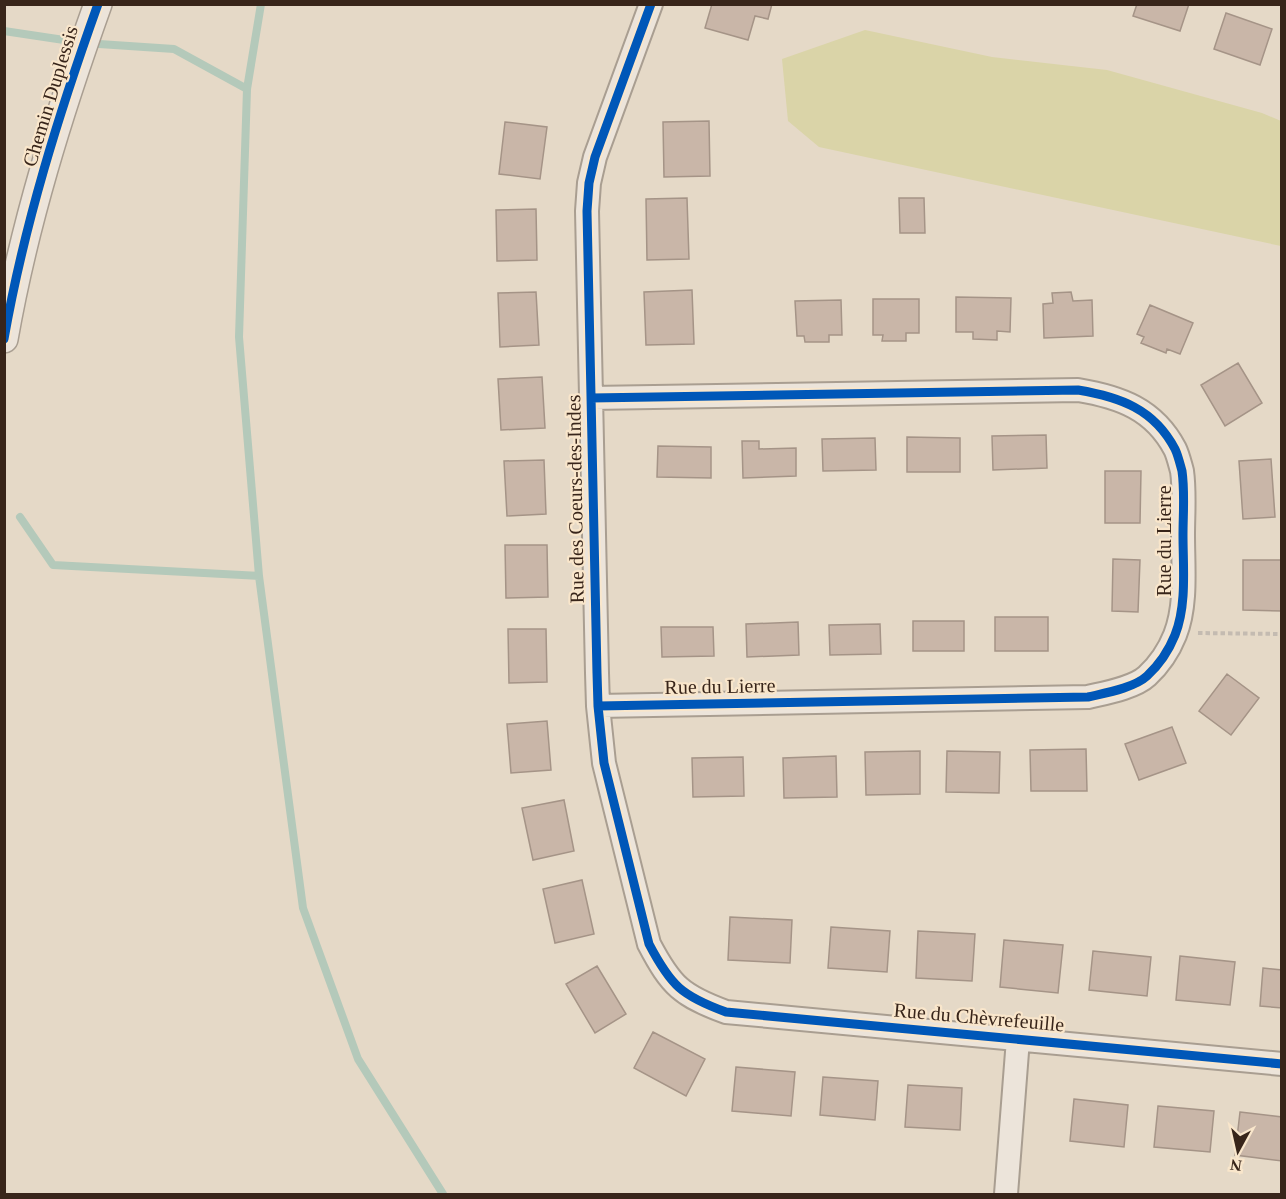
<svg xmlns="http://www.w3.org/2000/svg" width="1286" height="1199" font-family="Georgia,serif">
	<rect width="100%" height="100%" fill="#e5d9c7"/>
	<!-- green -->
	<path fill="#dad4a8" d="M 865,30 L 992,57 L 1107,70 L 1262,113 L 1281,121 L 1281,246 L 819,147 L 788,121 L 782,59 Z"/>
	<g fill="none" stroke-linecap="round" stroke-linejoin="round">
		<!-- stream -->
		<path stroke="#b4c9ba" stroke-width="8" d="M 261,4 L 247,89 L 239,337 L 259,576 L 303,908 L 358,1059 L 443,1194
			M 4,31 L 84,43 L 174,49 L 247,89
			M 20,517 L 53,565 L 259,576"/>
	</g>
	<!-- building -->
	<path fill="#c9b6a8" stroke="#a59487" stroke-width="1.5" d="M 712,4 L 772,4 L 768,19 L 755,16 L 748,40 L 705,28 Z
		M 1137,4 L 1189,4 L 1180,31 L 1133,16 Z
		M 1226,13 L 1272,29 L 1260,65 L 1214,49 Z
		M 709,121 L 710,176 L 664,177 L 663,122 Z
		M 505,122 L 547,127 L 540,179 L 499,174 Z
		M 687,198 L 689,259 L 647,260 L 646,199 Z
		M 899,198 L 924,198 L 925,233 L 900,233 Z
		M 536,209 L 537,260 L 497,261 L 496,210 Z
		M 692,290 L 694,344 L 646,345 L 644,292 Z
		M 536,292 L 539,345 L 500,347 L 498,293 Z
		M 1071,292 L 1073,301 L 1092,300 L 1093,336 L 1044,338 L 1043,304 L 1053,303 L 1052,293 Z
		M 956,297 L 1011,298 L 1010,332 L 997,331 L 997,340 L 973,339 L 973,332 L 956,332 Z
		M 873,299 L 919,299 L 919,333 L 906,333 L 906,341 L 882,341 L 883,335 L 873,335 Z
		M 841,300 L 842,335 L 829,335 L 829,342 L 805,342 L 804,336 L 797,336 L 795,301 Z
		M 1150,305 L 1193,323 L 1180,354 L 1167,349 L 1166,353 L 1141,343 L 1144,337 L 1137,334 Z
		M 1238,363 L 1262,403 L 1225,426 L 1201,385 Z
		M 542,377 L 545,428 L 501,430 L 498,379 Z
		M 1046,435 L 1047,468 L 993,470 L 992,436 Z
		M 907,437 L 960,438 L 960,472 L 907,472 Z
		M 875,438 L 876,470 L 823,471 L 822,439 Z
		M 742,441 L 759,441 L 759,449 L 796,448 L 796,476 L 743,478 Z
		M 658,446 L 711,447 L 711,478 L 657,477 Z
		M 1271,459 L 1275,517 L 1243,519 L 1239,461 Z
		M 544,460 L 546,514 L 507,516 L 504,461 Z
		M 1105,471 L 1141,471 L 1140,523 L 1105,523 Z
		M 505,545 L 547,545 L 548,597 L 506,598 Z
		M 1113,559 L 1140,560 L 1138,612 L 1112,611 Z
		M 1243,560 L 1282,560 L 1282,611 L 1243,610 Z
		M 995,617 L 1048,617 L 1048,651 L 995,651 Z
		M 913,621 L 964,621 L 964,651 L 913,651 Z
		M 798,622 L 799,655 L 747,657 L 746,624 Z
		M 880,624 L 881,654 L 830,655 L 829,625 Z
		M 661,627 L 713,627 L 714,656 L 662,657 Z
		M 508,629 L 546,629 L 547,682 L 509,683 Z
		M 1227,674 L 1259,698 L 1231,735 L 1199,711 Z
		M 547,721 L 551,770 L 511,773 L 507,724 Z
		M 1172,727 L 1186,763 L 1139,780 L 1125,744 Z
		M 1086,749 L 1087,791 L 1031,791 L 1030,750 Z
		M 920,751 L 920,794 L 866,795 L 865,752 Z
		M 947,751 L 1000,752 L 999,793 L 946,792 Z
		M 836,756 L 837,797 L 784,798 L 783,758 Z
		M 743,757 L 744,796 L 693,797 L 692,758 Z
		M 564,800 L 574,851 L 533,860 L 522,808 Z
		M 582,880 L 594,934 L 555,943 L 543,889 Z
		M 730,917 L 792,920 L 790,963 L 728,960 Z
		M 831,927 L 890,931 L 887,972 L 828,968 Z
		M 918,931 L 975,934 L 972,981 L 916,978 Z
		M 1004,940 L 1063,945 L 1058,993 L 1000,987 Z
		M 1093,951 L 1151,957 L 1147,996 L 1089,990 Z
		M 1180,956 L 1235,962 L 1230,1005 L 1176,1000 Z
		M 597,966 L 626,1014 L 595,1033 L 566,984 Z
		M 1263,968 L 1282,970 L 1282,1008 L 1260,1006 Z
		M 653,1032 L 705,1059 L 686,1096 L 634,1068 Z
		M 736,1067 L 795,1072 L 791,1116 L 732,1111 Z
		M 823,1077 L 878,1081 L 875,1120 L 820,1115 Z
		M 908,1085 L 962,1088 L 960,1130 L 905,1127 Z
		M 1074,1099 L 1128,1105 L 1124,1147 L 1070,1141 Z
		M 1158,1106 L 1214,1111 L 1210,1152 L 1154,1147 Z
		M 1240,1112 L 1282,1117 L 1282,1161 L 1235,1155 Z"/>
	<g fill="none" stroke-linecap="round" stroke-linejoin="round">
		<!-- minor casing -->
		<g stroke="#a99e91" stroke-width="26">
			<path id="minor" d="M 651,4 L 595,157 L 589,183 L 587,211 L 597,673 L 598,706 L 604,763 L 649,944 C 671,986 682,996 726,1012 L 1282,1064
				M 591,398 L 1078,390 C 1120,397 1154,409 1175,449 C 1178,455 1180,464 1182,471 C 1185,492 1183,514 1183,535 C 1183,567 1187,605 1175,635 C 1169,650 1160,664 1147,676 C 1134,688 1105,693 1088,697 L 598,706
				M 1006,1194 L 1018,1039"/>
		</g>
		<!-- tertiary casing -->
		<g stroke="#a99e91" stroke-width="30">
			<path id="tertiary" d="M 4,339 C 24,225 59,113 98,4"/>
		</g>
		<!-- path -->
		<path stroke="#c4bbb1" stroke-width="4" stroke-dasharray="4.5 3" stroke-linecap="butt" d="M 1198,633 L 1282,634"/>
		<!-- minor -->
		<use href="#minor" stroke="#ece4da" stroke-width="22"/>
		<!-- tertiary -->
		<use href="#tertiary" stroke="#ece4da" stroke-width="27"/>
		<!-- cycleway casing -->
		<g stroke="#f9e6cb" stroke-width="13">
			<path id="cycleway" d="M 651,4 L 595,157 L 589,183 L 587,211 L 597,673 L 598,706 L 604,763 L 649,944 C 671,986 682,996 726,1012 L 1282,1064
				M 4,339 C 24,225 59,113 98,4
				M 591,398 L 1078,390 C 1120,397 1154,409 1175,449 C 1178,455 1180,464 1182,471 C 1185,492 1183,514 1183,535 C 1183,567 1187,605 1175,635 C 1169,650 1160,664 1147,676 C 1134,688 1105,693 1088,697 L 598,706"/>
		</g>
		<!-- cycleway -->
		<use href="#cycleway" stroke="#0057b8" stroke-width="9"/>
	</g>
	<g text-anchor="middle" stroke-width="4.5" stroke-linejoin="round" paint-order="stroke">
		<!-- street labels -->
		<g font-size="20" fill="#38251a" stroke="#f9e6cb">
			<text transform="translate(50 96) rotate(-73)" y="7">Chemin Duplessis</text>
			<text transform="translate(575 499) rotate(-91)" y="7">Rue des Coeurs-des-Indes</text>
			<text transform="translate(1164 541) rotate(-90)" y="7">Rue du Lierre</text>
			<text transform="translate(720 686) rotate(-1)" y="7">Rue du Lierre</text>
			<text transform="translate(979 1017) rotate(5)" y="7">Rue du Chèvrefeuille</text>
		</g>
	</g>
	<!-- border -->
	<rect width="1286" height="1199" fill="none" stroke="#38251a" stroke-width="12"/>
	<!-- north arrow -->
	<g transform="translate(1238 1151) rotate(188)" stroke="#f9e6cb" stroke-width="4.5" paint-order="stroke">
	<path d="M0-4.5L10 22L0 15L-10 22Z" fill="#38251a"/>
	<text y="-9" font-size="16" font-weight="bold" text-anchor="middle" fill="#38251a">N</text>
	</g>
</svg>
